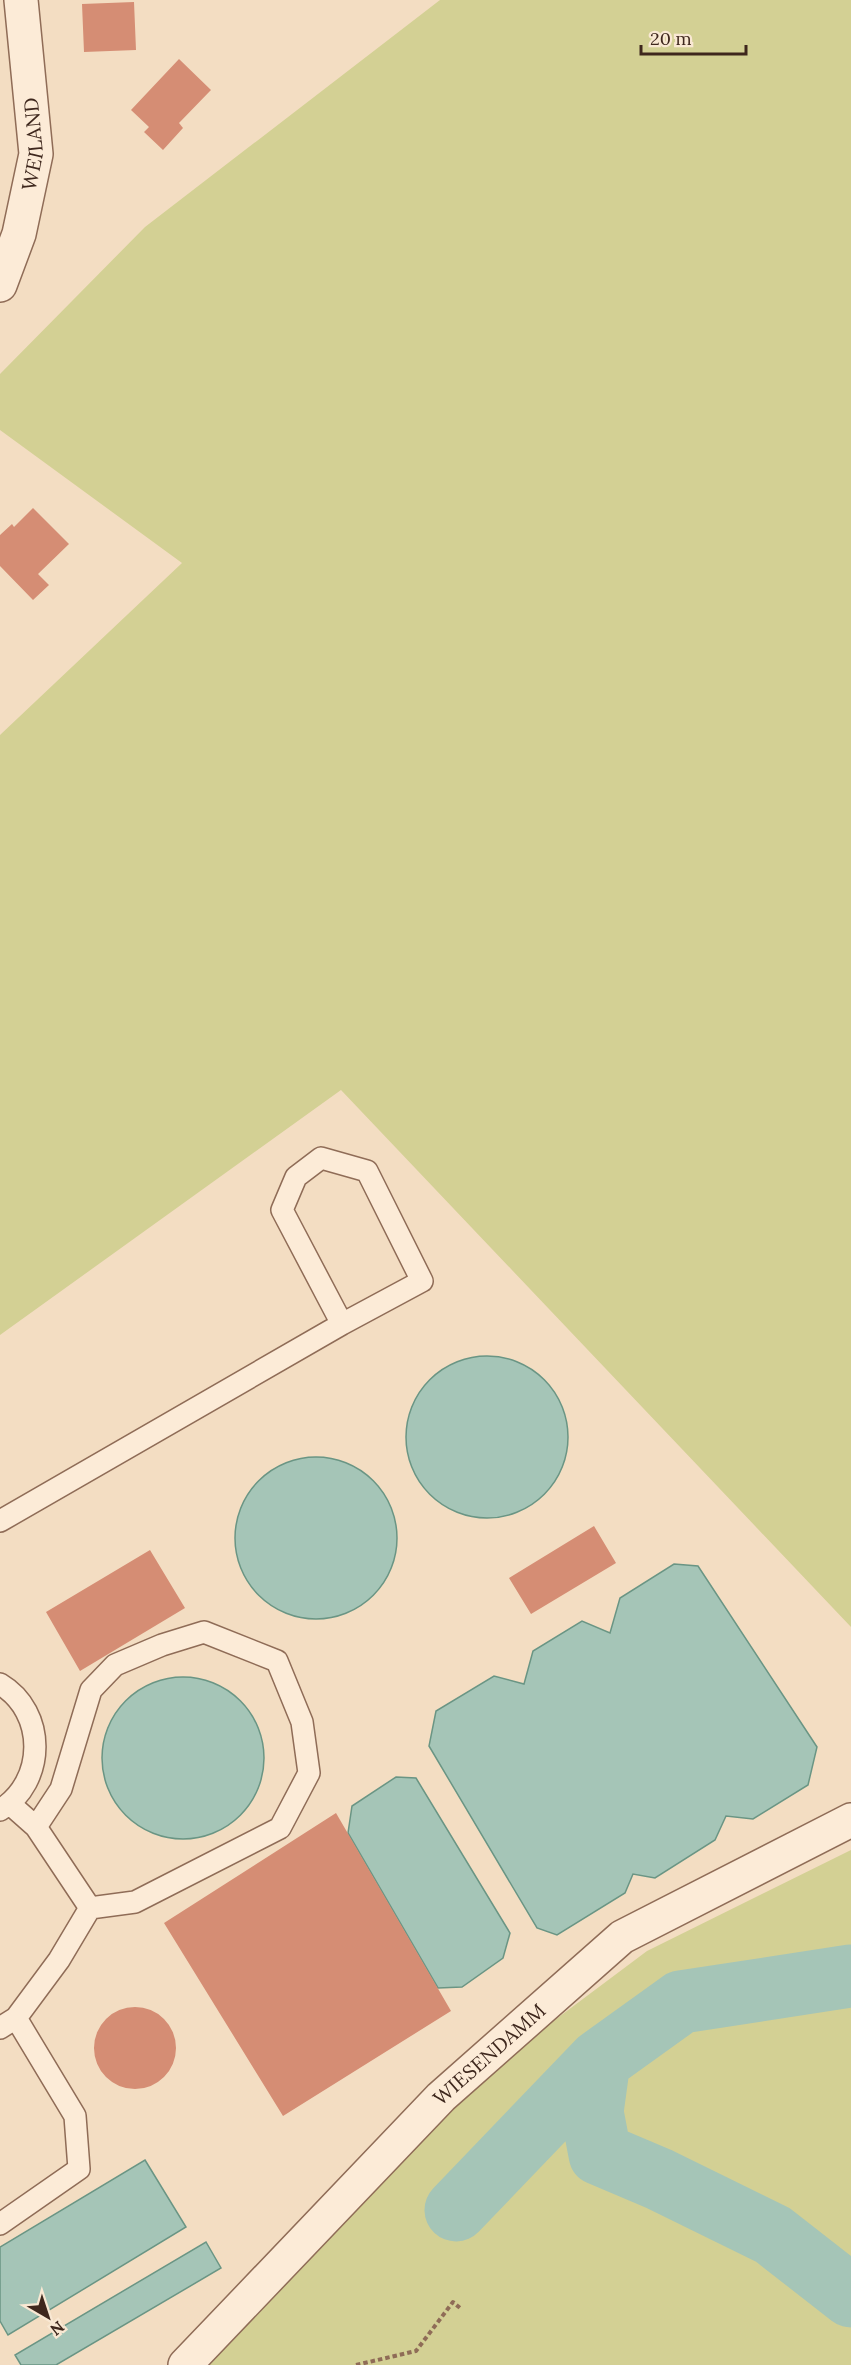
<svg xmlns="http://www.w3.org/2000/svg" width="851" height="2365" font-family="Lora,serif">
	<rect width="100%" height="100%" fill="#f3ddc2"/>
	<!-- green -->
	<path fill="#d3d094" d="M 440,0 L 851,0 L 851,1627 L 341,1090 L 0,1335 L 0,735 L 182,563 L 0,430 L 0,374 L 145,227 Z
		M 851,1850 L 851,2365 L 205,2365 L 444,2103 L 647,1951 Z"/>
	<!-- water -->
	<path fill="#a5c5b7" stroke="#6a9584" stroke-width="1.5" d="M406 1437a81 81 0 1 1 162 0a81 81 0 1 1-162 0Z
		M235 1538a81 81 0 1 1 162 0a81 81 0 1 1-162 0Z
		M 674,1564 L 698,1566 L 817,1747 L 808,1785 L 753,1819 L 726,1816 L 715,1840 L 655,1878 L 633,1874 L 625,1893 L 557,1935 L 537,1928 L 429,1746 L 436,1711 L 494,1676 L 524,1684 L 533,1651 L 582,1621 L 610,1633 L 620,1598 Z
		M102 1758a81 81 0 1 1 162 0a81 81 0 1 1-162 0Z
		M 396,1777 L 416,1778 L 510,1933 L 503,1958 L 462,1987 L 438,1988 L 348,1833 L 352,1806 Z
		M 145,2160 L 186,2227 L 8,2335 L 0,2321 L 0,2247 Z
		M 206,2242 L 221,2268 L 56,2365 L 21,2365 L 15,2355 Z"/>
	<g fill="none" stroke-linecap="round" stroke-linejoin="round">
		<!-- river -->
		<path stroke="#a5c5b7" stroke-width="63" d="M 599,2061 L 592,2112 L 600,2154 L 659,2179 L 773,2235 L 851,2296
			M 456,2210 L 599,2061 L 681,2002 L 851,1976"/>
	</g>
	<!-- building -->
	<path fill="#d58d74" d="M 134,2 L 136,50 L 84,52 L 82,4 Z
		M 179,59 L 211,90 L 179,123 L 183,128 L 163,150 L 144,132 L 149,127 L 131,110 Z
		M 33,508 L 69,544 L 38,574 L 49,585 L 33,600 L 0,566 L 0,535 L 12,524 L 14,527 Z
		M 594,1526 L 616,1563 L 531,1614 L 509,1578 Z
		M 150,1550 L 185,1608 L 80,1671 L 46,1612 Z
		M 336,1813 L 451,2011 L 283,2116 L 164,1923 Z
		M94 2048a41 41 0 1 1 82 0a41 41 0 1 1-82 0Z"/>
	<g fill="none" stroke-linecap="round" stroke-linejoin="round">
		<!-- lane casing -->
		<g stroke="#8f6c57" stroke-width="24">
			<path id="lane" d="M 0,1521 L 342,1324 L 422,1281 L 367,1171 L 321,1158 L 296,1177 L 282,1210 L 342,1324
				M 0,1684 C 47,1712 46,1782 0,1810
				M 10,1804 L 36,1827 L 90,1908 L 135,1902 L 280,1828 L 309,1773 L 302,1722 L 277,1661 L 204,1632 L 162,1645 L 115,1665 L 91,1690 L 61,1789 L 36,1827
				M 0,2028 L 16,2018 L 59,1960 L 90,1908
				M 0,2224 L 79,2169 L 75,2116 L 16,2018"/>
		</g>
		<!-- street casing -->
		<g stroke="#8f6c57" stroke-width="36">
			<g id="street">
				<path id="s1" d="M 0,285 L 19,234 L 36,154 L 21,0"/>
				<path id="s2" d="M 185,2365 L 441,2097 L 622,1937 L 851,1820"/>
			</g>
		</g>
		<!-- path -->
		<path stroke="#8f6c57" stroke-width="4" stroke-dasharray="4.5 3" stroke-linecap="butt" d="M 356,2365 L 416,2351 L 453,2302 L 460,2308"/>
		<!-- lane -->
		<use href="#lane" stroke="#fcebd7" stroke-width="21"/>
		<!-- street -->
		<use href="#street" stroke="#fcebd7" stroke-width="33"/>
	</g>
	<g text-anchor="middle" stroke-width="4.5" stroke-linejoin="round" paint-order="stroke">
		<!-- street labels -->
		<g font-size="20" fill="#3e271d" stroke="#f9e8d3">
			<text dy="7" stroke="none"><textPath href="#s1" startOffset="146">WEILAND</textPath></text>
			<text dy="7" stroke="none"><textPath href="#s2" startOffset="435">WIESENDAMM</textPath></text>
		</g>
	</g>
	<!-- north arrow -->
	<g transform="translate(48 2317) rotate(141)" stroke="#f9e8d3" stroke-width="4.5" paint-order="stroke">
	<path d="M0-4.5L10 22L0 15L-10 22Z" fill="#3e271d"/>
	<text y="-9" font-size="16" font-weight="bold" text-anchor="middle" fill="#3e271d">N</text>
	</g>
	<!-- scale -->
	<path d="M641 45v9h105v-9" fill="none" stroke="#3e271d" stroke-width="3"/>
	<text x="650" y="45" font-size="18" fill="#3e271d" stroke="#f9e8d3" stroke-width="4.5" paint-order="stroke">20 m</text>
</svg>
